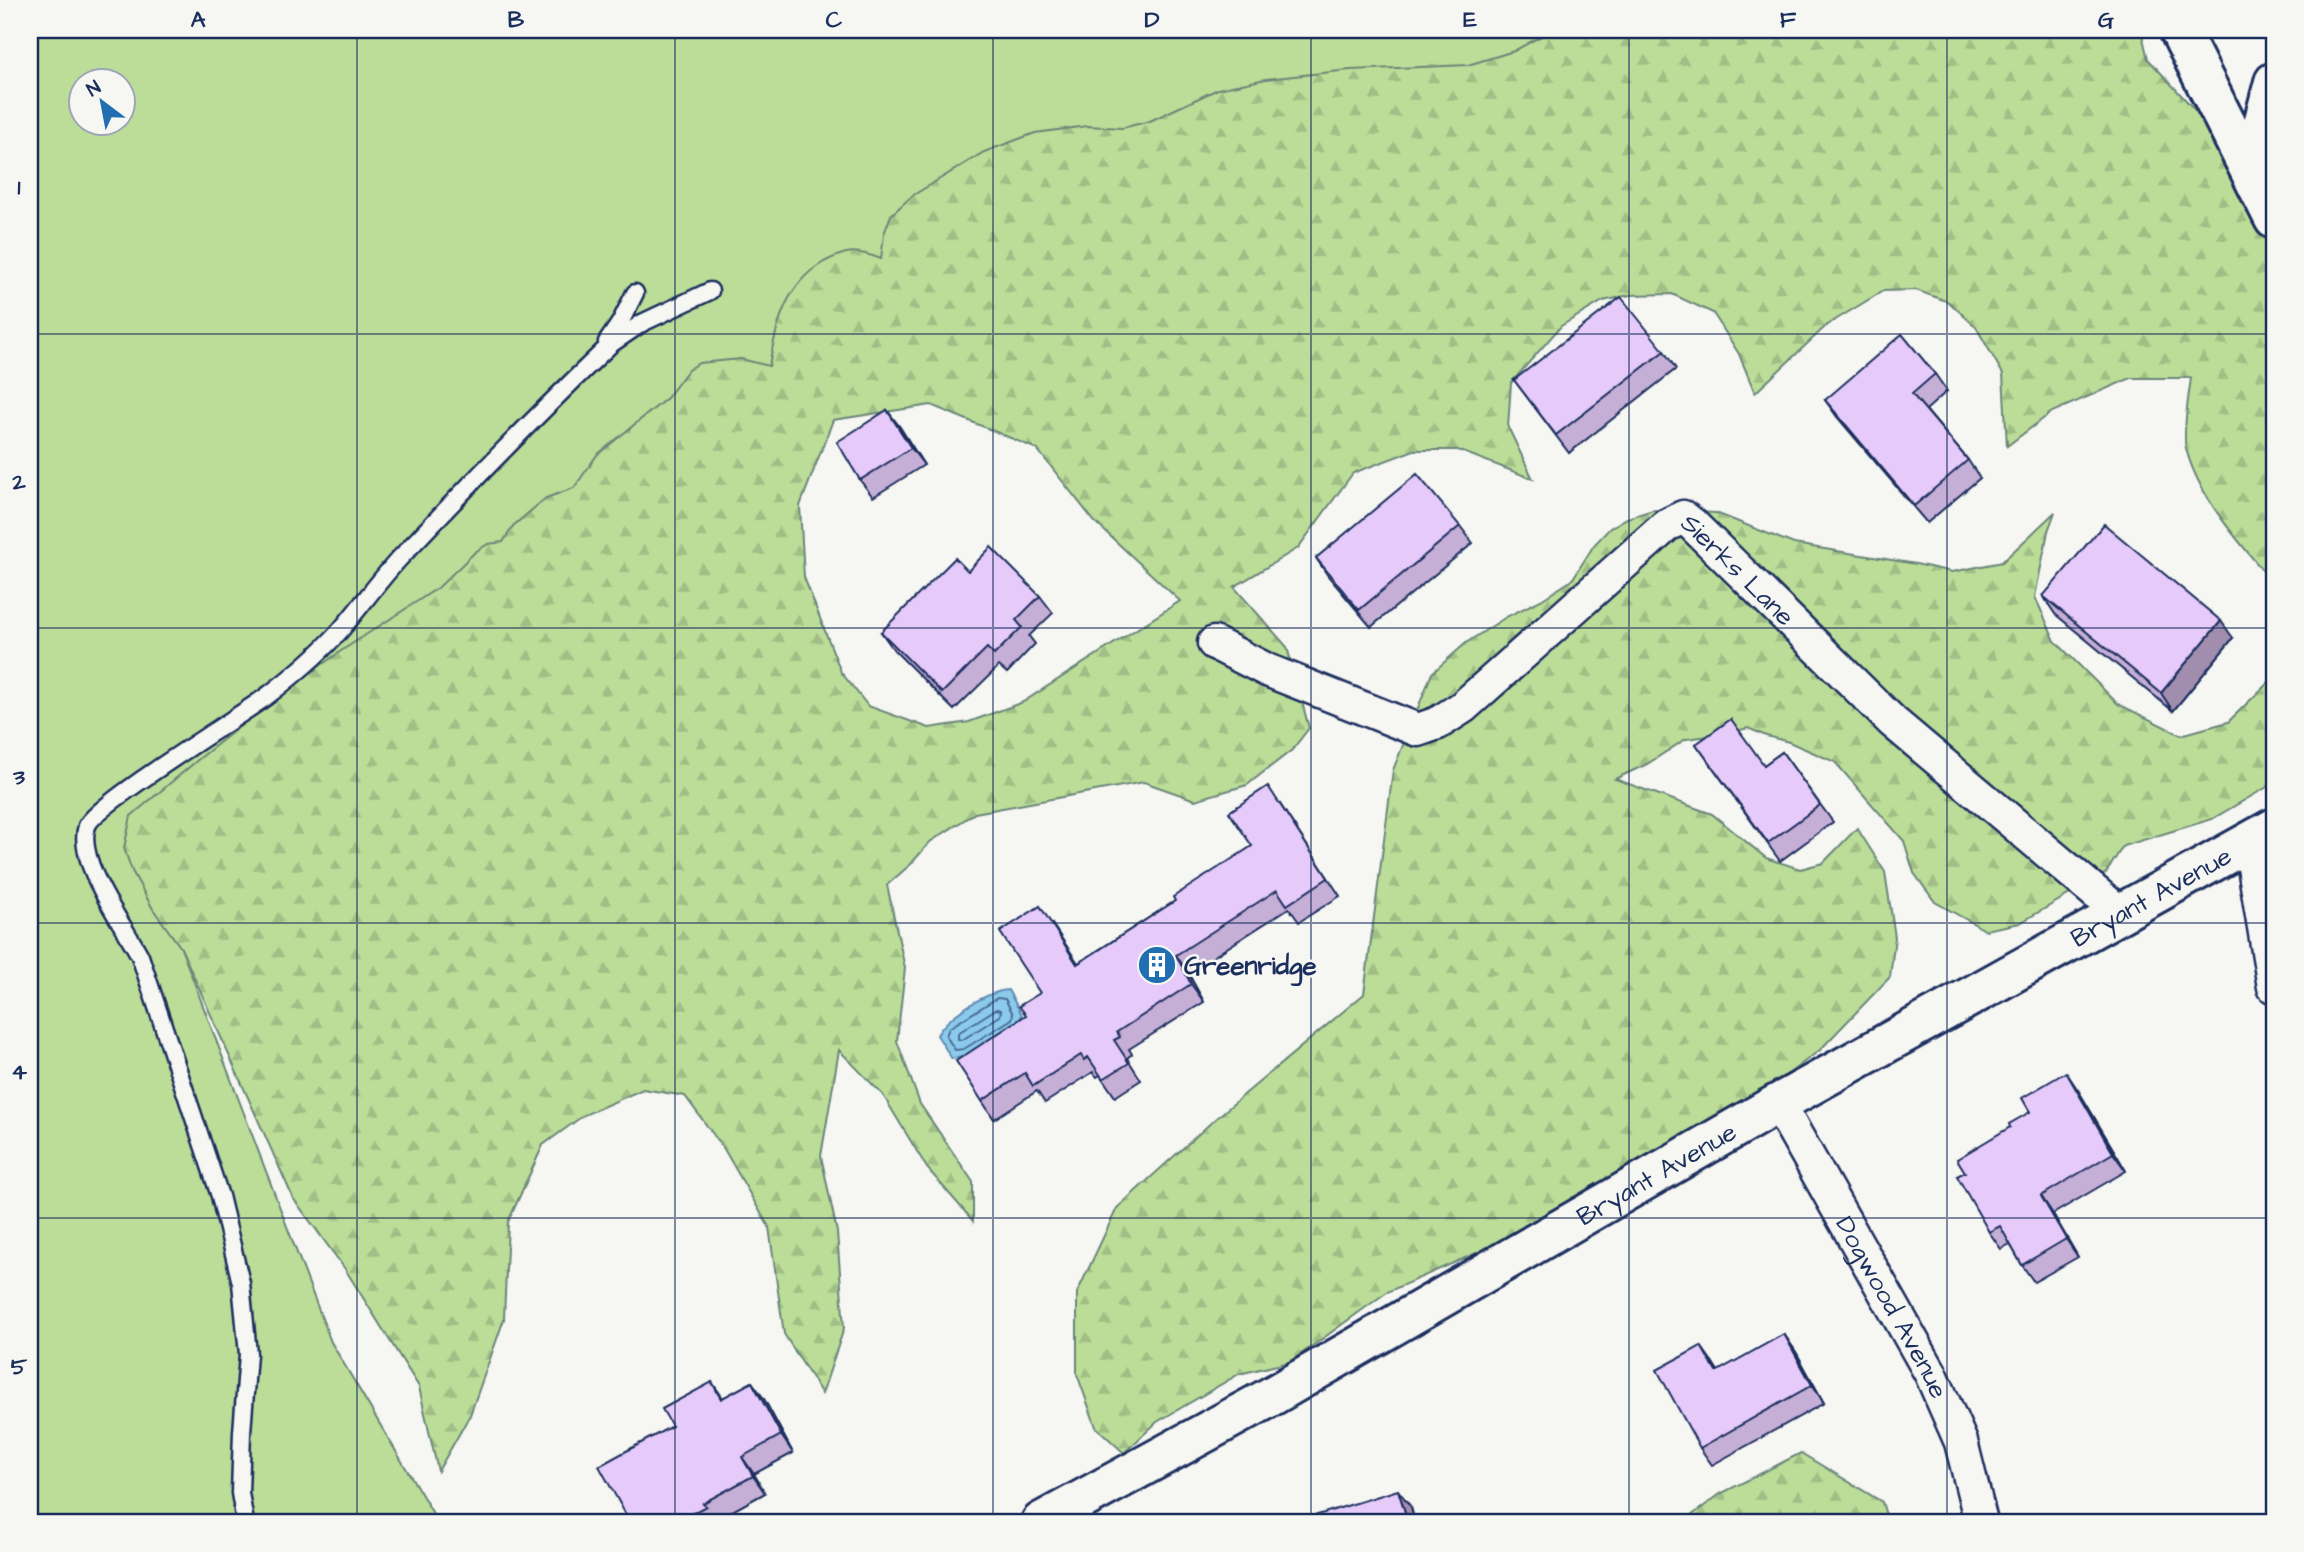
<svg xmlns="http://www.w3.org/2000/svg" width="2304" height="1552" font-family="'Architects Daughter',sans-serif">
	<defs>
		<pattern id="forest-firs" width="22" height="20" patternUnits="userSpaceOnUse" patternTransform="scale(1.75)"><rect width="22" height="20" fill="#bbdd97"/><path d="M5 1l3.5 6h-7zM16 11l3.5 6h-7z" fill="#a0be85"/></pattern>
	</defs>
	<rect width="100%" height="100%" fill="#f6f6f2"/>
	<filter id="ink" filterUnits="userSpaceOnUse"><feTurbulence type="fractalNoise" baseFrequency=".0143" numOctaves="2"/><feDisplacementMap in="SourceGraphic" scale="14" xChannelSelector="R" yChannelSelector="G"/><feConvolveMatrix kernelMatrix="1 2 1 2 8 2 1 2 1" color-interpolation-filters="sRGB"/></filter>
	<g filter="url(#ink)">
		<!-- green -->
		<path fill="#bbdd97" stroke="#6b867a" stroke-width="2" fill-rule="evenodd" d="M 30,30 L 1552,30 L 1440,94 L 875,312 L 181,948 L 331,1342 L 438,1522 L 30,1522 ZM 80,80 L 122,80 L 122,122 L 80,122 Z"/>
		<!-- forest -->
		<path fill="url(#forest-firs)" stroke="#6b867a" stroke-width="2" fill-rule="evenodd" d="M 1552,30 L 2141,30 L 2148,59 L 2206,122 L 2274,186 L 2274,584 C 2242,545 2198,498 2186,448 C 2182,434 2189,394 2191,378 L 2131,378 L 2052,412 L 2007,446 L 2003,374 L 1976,327 L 1949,302 L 1916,290 L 1883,291 L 1827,325 L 1755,393 L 1739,354 L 1713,313 L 1672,294 L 1630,295 L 1603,301 L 1561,326 L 1511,383 L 1508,427 L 1533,479 L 1458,450 L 1414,450 L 1353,473 L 1298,548 L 1234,587 L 1287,647 L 1309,728 L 1292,750 L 1247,785 L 1195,800 L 1144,782 L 975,813 L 930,842 L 911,864 L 887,885 L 905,968 L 897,1041 L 920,1104 L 973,1182 L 973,1221 L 927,1168 L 883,1095 L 839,1050 L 821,1156 L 837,1232 L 844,1328 L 822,1394 L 784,1334 L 769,1227 L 724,1149 L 685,1096 L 643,1089 L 584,1115 L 543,1145 L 508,1222 L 504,1319 L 470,1415 L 438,1471 L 419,1387 L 345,1269 L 293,1198 L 181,948 L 153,909 L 132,871 L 124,848 L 131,816 L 200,758 L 277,697 L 341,651 L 439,587 L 475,552 L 488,544 L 503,542 L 513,526 L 546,498 L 574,488 L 597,455 L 667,398 L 688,370 L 699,363 L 741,359 L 769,366 C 776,326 785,284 824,262 C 847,250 856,249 881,259 L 884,234 L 891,215 L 912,196 L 984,152 L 1035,133 L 1087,126 L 1122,128 L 1150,121 L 1218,89 L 1266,79 L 1350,70 L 1468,65 L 1514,51 ZM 931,405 L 1037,449 L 1094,521 L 1180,601 L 1023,702 L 969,722 L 929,728 L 868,706 L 841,672 L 804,577 L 800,506 L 833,420 Z
			M 1653,510 L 1716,513 L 1794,544 L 1916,564 L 1952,572 L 2002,562 L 2055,512 L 2048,531 L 2035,597 L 2055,641 L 2118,704 L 2181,735 L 2228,722 L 2274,677 L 2274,783 L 2212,819 L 2123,846 L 2106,873 L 2020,923 L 1985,930 L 1935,902 L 1914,873 L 1904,841 L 1835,762 L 1789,742 L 1766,736 L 1748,728 L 1725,734 L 1686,739 L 1647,764 L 1615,779 L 1712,814 L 1766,858 L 1800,869 L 1823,863 L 1857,828 L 1885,872 L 1895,937 L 1890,977 L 1820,1050 L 1736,1113 L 1672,1141 L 1552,1220 L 1387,1292 L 1290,1362 L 1239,1374 L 1157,1422 L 1124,1453 L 1096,1427 L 1077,1374 L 1077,1293 L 1117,1208 L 1214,1120 L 1364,994 L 1393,770 L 1432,673 L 1466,643 L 1506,617 L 1541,600 L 1572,580 L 1594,545 L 1610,528 L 1627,518 Z
			M 1801,1453 L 1882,1502 L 1888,1522 L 1683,1522 L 1720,1494 Z"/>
		<!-- water -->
		<path fill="#8bcaeb" stroke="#5e8cb3" stroke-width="2" d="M 1008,990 L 1022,1015 L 1017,1024 L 967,1056 L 952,1059 L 937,1035 C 947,1016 986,992 1008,990 Z"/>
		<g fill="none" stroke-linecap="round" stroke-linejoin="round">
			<!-- shore -->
			<path stroke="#486d96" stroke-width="2" d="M 997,998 L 1005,999 L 1013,1014 L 1012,1019 L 964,1049 L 955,1050 L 946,1036 L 949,1028 Z
				M 996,1009 L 1001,1010 L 1000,1016 L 962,1040 L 958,1039 L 958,1033 Z"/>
			<!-- lane casing -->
			<g stroke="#1b2f5e" stroke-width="21">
				<path id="lane" d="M 607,342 L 620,323 L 635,293
					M 245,1522 L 240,1493 L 242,1432 L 248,1354 L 241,1283 L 220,1196 L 140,956 C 124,925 75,861 87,826 C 94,805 239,717 267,696 C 292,677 316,657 338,633 C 359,609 377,583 399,559 C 468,486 538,413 611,344 L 642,323 L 710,291"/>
			</g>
			<!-- street casing -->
			<g stroke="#1b2f5e" stroke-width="37">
				<g id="street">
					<path id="s1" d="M 1214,643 L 1267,670 L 1418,730 L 1438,723 L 1463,707 L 1667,525 L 1683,517 L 1692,524 L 1893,722 L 2120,913"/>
					<path d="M 2250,843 L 2274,987"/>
					<path id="s2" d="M 1778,1103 L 1931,1374 L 1961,1442 L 1981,1522"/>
				</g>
			</g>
			<!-- secondary casing -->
			<g stroke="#1b2f5e" stroke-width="44">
				<g id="secondary">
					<path d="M 2179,30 L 2274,219"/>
					<path d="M 2265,190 L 2263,124 L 2274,82"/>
					<path id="s3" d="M 1041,1522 L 1265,1400 L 1768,1109 L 2274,828"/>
				</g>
			</g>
			<!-- lane -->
			<use href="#lane" stroke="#f6f6f2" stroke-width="16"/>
			<!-- street -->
			<use href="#street" stroke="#f6f6f2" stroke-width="32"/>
			<!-- secondary -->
			<use href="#secondary" stroke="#f6f6f2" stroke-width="38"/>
		</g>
		<!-- wall -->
		<path fill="#c6afd7" stroke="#1b2f5e" stroke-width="2" d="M 1664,351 L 1676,369 L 1569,453 L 1514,380 Z
			M 1935,374 L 1947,391 L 1926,410 L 1968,460 L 1980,478 L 1927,523 L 1837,417 L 1825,400 Z
			M 887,410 L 924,465 L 873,497 L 860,480 Z
			M 1460,526 L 1473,543 L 1371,627 L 1328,576 L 1316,558 Z
			M 1040,596 L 1053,613 L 1029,636 L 1035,644 L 1007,673 L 999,666 L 954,710 L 894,650 L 881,632 Z
			M 2043,596 L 2233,638 L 2173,711 L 2055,614 Z
			M 1696,744 L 1764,765 L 1782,752 L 1833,822 L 1780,861 Z
			M 1280,804 L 1340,896 L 1299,922 L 1289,908 L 1188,973 L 1204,1002 L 1129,1049 L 1132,1054 L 1127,1058 L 1141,1080 L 1115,1097 L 1100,1075 L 1097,1077 L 1093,1072 L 1045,1103 L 1037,1091 L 994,1119 L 982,1101 L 1026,1015 L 1040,993 L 1052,924 L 1078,963 L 1175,901 L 1252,846 Z
			M 2078,1090 L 2126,1171 L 2053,1214 L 2078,1257 L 2034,1282 L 2022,1265 L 2010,1244 L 2001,1249 L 1989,1232 L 1965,1172 Z
			M 1784,1334 L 1796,1352 L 1824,1403 L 1712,1465 L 1700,1448 L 1713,1363 L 1718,1371 Z
			M 712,1382 L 723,1398 L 752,1382 L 764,1399 L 793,1453 L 754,1474 L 765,1493 L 716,1520 L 717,1522 L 630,1522 L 672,1426 Z"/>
		<!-- shaded-wall -->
		<path fill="#a18eaf" stroke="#1b2f5e" stroke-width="2" d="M 887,410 L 900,427 L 924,465 L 911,448 Z
			M 2221,621 L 2233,638 L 2173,711 L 2161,693 Z
			M 1176,955 L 1188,973 L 1204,1002 L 1191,984 Z
			M 2066,1072 L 2078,1090 L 2126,1171 L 2113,1153 Z
			M 2041,1196 L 2053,1214 L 2078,1257 L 2066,1239 Z
			M 1784,1334 L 1796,1352 L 1824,1403 L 1812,1385 Z
			M 1701,1346 L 1713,1363 L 1728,1389 L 1716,1372 Z
			M 752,1382 L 764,1399 L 793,1453 L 781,1435 Z
			M 742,1457 L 754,1474 L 765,1493 L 753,1476 Z
			M 1398,1490 L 1411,1507 L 1415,1522 L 1408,1522 Z"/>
		<!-- building -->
		<path fill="#e6cbfa" stroke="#1b2f5e" stroke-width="2" d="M 1621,297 L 1664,351 L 1556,435 L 1514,380 Z
			M 1902,334 L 1935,374 L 1912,394 L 1968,460 L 1914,506 L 1825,400 Z
			M 887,410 L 911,448 L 860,480 L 837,442 Z
			M 1417,474 L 1460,526 L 1359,610 L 1316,558 Z
			M 2104,524 L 2221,621 L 2161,693 L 2043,596 Z
			M 991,547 L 1040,596 L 1016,620 L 1022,627 L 994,655 L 987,648 L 942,693 L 881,632 L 955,558 L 968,571 Z
			M 1731,719 L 1764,765 L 1782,752 L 1820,805 L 1768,843 L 1696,744 Z
			M 1268,786 L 1328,878 L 1287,905 L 1277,890 L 1176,955 L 1191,984 L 1117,1032 L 1120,1037 L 1114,1040 L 1129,1063 L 1103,1079 L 1088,1057 L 1084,1060 L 1081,1055 L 1033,1086 L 1025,1073 L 982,1101 L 956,1061 L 1026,1015 L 1019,1006 L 1040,993 L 1000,932 L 1040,906 L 1077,964 L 1175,901 L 1173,897 L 1252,846 L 1229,812 Z
			M 2066,1072 L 2113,1153 L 2041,1196 L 2066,1239 L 2022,1265 L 2000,1226 L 1989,1232 L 1957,1176 L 1965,1172 L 1957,1159 L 2010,1127 L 2009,1124 L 2030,1112 L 2022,1098 Z
			M 1784,1334 L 1812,1385 L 1700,1448 L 1657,1370 L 1701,1346 L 1716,1372 Z
			M 712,1382 L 721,1399 L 752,1382 L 781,1435 L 742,1457 L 753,1476 L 703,1503 L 706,1506 L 676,1522 L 630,1522 L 599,1466 L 672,1426 L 662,1409 Z
			M 1398,1490 L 1408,1522 L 1295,1522 Z"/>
	</g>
	<!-- grid -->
	<path fill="none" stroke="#1b2f5e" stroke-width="2" stroke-opacity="0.55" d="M 357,30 L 357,1522M 675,30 L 675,1522M 993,30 L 993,1522M 1311,30 L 1311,1522M 1629,30 L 1629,1522M 1947,30 L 1947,1522M 30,334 L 2274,334M 30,628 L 2274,628M 30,923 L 2274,923M 30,1218 L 2274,1218"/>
	<!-- icons -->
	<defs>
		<g id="building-disc" transform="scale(2.0125)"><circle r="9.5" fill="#1f6fb2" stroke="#f6f6f2"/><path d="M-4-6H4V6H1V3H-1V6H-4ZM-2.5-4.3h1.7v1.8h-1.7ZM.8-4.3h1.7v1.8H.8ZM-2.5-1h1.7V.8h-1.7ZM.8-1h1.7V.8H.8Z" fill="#fff"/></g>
	</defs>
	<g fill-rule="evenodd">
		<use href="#building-disc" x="1157" y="965"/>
	</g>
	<g text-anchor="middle" stroke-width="5" stroke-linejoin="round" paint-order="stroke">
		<!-- street labels -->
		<g font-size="26" fill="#1b2f5e" stroke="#f6f6f2">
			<text dy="9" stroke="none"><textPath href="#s1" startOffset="640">Sierks Lane</textPath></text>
			<text dy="9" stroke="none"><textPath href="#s3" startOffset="1274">Bryant Avenue</textPath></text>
			<text dy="9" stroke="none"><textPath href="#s3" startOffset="707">Bryant Avenue</textPath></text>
			<text dy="9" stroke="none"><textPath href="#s2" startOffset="234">Dogwood Avenue</textPath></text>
		</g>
		<!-- poi labels -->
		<g font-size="26" font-weight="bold" fill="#1b2f5e" stroke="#f6f6f2" text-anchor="start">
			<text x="1184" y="974">Greenridge</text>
		</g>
	</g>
	<!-- margin -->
	<rect width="2304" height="1552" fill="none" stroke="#f6f6f2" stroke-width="77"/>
	<!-- north arrow -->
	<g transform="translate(102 102) rotate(328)"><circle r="33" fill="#f6f6f2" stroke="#9ea6b7" stroke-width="2"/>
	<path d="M0-5L12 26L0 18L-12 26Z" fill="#1f6fb2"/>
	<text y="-10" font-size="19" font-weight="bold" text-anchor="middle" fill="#1b2f5e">N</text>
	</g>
	<rect x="38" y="38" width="2228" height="1476" fill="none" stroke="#1b2f5e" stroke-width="2.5"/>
	<g font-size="23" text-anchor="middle" font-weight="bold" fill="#1b2f5e">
		<text x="198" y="27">A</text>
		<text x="516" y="27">B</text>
		<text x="834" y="27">C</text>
		<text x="1152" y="27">D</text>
		<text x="1470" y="27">E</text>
		<text x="1788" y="27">F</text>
		<text x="2106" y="27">G</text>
		<text x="19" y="194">1</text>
		<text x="19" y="489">2</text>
		<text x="19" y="784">3</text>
		<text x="19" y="1079">4</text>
		<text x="19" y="1374">5</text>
	</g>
</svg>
